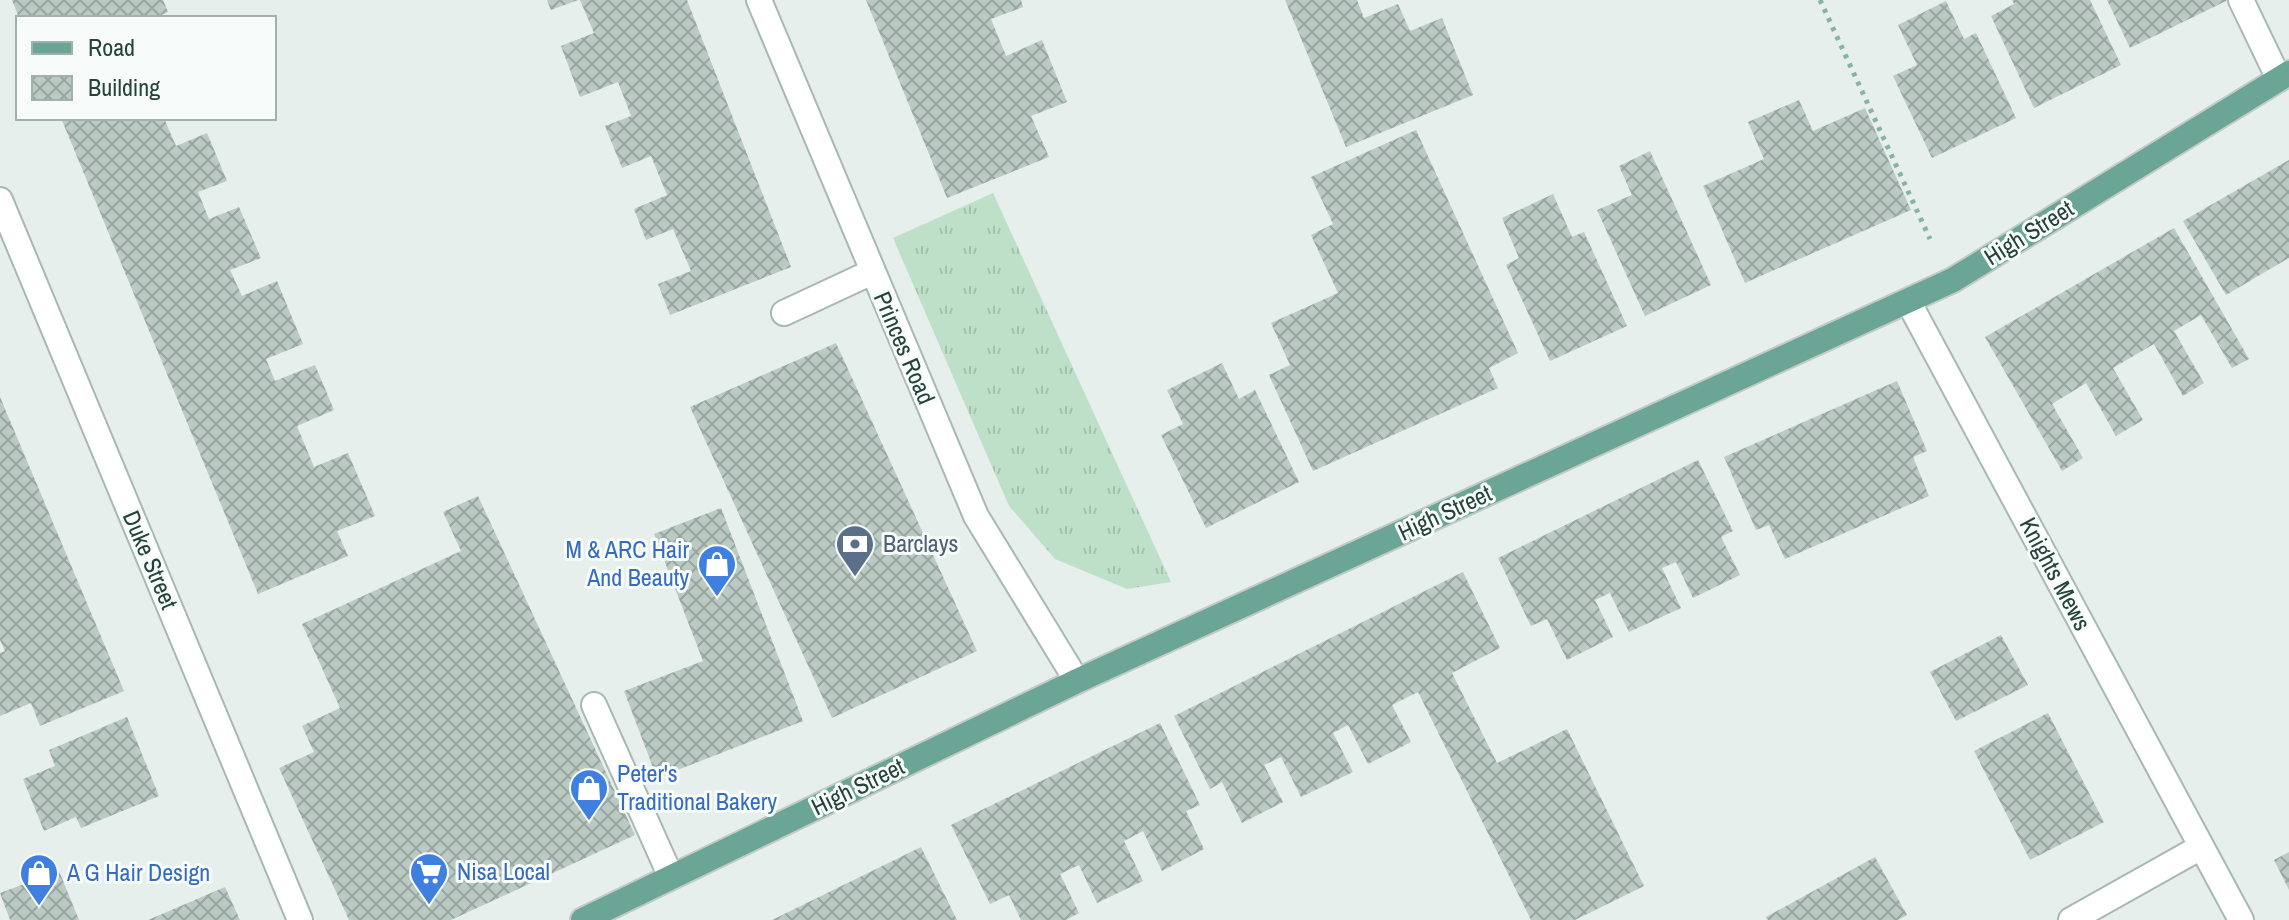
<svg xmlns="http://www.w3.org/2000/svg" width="2289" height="920" font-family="'Archivo Narrow',sans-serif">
	<defs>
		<pattern id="grass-tufts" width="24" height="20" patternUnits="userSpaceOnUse" patternTransform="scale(2)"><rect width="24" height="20" fill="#bfe0c8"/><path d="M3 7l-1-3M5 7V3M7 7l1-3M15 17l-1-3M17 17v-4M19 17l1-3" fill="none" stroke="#a4c1ad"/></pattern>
		<pattern id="building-cross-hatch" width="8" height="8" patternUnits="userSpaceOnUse" patternTransform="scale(2)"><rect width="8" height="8" fill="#bbcac4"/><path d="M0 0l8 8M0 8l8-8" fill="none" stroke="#98a6a0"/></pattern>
	</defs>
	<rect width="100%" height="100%" fill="#e6efeb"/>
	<!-- grass -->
	<path fill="url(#grass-tufts)" d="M 993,193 L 1171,582 L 1127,589 L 1055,559 L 1009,506 L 893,238 Z"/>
	<!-- building -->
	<path fill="url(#building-cross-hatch)" d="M 12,0 L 163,0 L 168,12 L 155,18 L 19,18 Z
		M 547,0 L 578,0 L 551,10 Z
		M 580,0 L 687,0 L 791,267 L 670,315 L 658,284 L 691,271 L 673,229 L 646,240 L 634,209 L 667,195 L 651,156 L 622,168 L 605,126 L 631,116 L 618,82 L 580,97 L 561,46 L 594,33 Z
		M 866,0 L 1021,0 L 1023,7 L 991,19 L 1006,56 L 1042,40 L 1067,102 L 1031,116 L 1049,157 L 947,198 Z
		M 1285,0 L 1357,0 L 1364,18 L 1398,4 L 1410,31 L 1442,18 L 1473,95 L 1346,147 Z
		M 2012,0 L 2090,0 L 2121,65 L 2034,108 L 1991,16 L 2014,4 Z
		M 2107,0 L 2228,0 L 2130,48 Z
		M 1946,1 L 1964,39 L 1976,33 L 2016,118 L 1932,158 L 1893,76 L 1917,65 L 1898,25 Z
		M 1799,100 L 1813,131 L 1865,108 L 1911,210 L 1745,283 L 1703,186 L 1764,159 L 1748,122 Z
		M 61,118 L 164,118 L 176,146 L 207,133 L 227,181 L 198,192 L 209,219 L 239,207 L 261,258 L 230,270 L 242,296 L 277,281 L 303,344 L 266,359 L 275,381 L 315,365 L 334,410 L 297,426 L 314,467 L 348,453 L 375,516 L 337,531 L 348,556 L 258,594 Z
		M 1416,130 L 1518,353 L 1489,368 L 1498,388 L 1313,471 L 1269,375 L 1290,365 L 1271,323 L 1338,293 L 1311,235 L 1333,224 L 1311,177 Z
		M 1650,151 L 1711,285 L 1645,316 L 1597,210 L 1632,195 L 1619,166 Z
		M 2289,160 L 2289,258 L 2226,295 L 2183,221 Z
		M 1553,194 L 1572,237 L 1584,232 L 1627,326 L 1550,361 L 1506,265 L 1519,258 L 1502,218 Z
		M 2174,228 L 2249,359 L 2232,368 L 2201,315 L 2174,331 L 2204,383 L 2183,396 L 2154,344 L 2113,368 L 2143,420 L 2116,436 L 2086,383 L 2052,404 L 2083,458 L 2062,471 L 1985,337 Z
		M 836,343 L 977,651 L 832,718 L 690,407 Z
		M 1222,363 L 1239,399 L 1255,390 L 1299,482 L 1206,528 L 1161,435 L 1183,424 L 1167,390 Z
		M 1897,381 L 1927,451 L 1913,457 L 1929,496 L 1785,559 L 1769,525 L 1756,530 L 1724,457 Z
		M 0,397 L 124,691 L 40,726 L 31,703 L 0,716 L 0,653 L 5,651 L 0,640 Z
		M 1698,460 L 1733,531 L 1721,537 L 1740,575 L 1693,598 L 1676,562 L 1662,568 L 1681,608 L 1629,632 L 1610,593 L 1595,600 L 1613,637 L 1567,660 L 1547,619 L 1531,626 L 1498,558 Z
		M 478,496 L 635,835 L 451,920 L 349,920 L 279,768 L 314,752 L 302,726 L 340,708 L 302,624 L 461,551 L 443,512 Z
		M 721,508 L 803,721 L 657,778 L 624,691 L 703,661 L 654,534 Z
		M 1463,572 L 1500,648 L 1452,673 L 1497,763 L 1567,729 L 1644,886 L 1575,920 L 1531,920 L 1418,692 L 1392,705 L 1411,742 L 1368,764 L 1348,725 L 1333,733 L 1353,772 L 1301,797 L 1281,757 L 1264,765 L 1283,802 L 1242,823 L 1222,782 L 1210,789 L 1174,716 Z
		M 2001,635 L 2028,685 L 1956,721 L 1930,672 Z
		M 2048,713 L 2104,822 L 2030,860 L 1974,751 Z
		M 127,717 L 159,796 L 81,828 L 76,817 L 44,831 L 23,779 L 55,766 L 49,750 Z
		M 1160,723 L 1200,805 L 1186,811 L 1204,849 L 1162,871 L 1143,831 L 1124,841 L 1143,881 L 1097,903 L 1079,865 L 1060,874 L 1079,913 L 1066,920 L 1021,920 L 1009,895 L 990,904 L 951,825 Z
		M 921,847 L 957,920 L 772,920 Z
		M 2289,852 L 2289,890 L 2274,860 Z
		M 1875,857 L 1907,915 L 1898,920 L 1768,920 L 1766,917 Z
		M 59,871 L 79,920 L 10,920 L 0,893 Z
		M 225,887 L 240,920 L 148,920 Z"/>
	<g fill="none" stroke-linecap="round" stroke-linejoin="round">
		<!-- service casing -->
		<g stroke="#a8b8b2" stroke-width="28">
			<path id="service" d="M 784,313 L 872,272
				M 594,705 L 671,877"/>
		</g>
		<!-- minor casing -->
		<g stroke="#a8b8b2" stroke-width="28">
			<path id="minor" d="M 759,0 L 976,516 L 1077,681
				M 2241,0 L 2279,79
				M 0,200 L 300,920
				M 1908,301 L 2241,920
				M 2071,920 L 2201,847"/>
		</g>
		<!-- primary casing -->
		<g stroke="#c2cac8" stroke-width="28">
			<path id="primary" d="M 583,920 L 1077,681 L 1953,280 L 2289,73"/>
		</g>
		<!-- path -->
		<path stroke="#86b3a5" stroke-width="5" stroke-dasharray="4 6" stroke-linecap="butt" d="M 1820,0 L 1930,239"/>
		<!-- service -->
		<use href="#service" stroke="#fff" stroke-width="24"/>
		<!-- minor -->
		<use href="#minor" stroke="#fff" stroke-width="24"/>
		<!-- primary -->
		<use href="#primary" stroke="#6aa596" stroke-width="24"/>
	</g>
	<!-- icons -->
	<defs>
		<g id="bank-pin" transform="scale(2)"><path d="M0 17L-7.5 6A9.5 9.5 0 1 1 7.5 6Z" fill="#5c6f8a" stroke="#f7fbf9"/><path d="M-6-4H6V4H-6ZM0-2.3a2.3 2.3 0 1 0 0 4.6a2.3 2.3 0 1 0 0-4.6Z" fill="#fff"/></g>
		<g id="shop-pin" transform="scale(2)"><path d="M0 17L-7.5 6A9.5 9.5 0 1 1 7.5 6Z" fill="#3f7fe0" stroke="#f7fbf9"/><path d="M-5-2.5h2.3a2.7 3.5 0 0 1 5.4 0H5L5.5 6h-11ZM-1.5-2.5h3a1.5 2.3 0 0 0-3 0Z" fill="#fff"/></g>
		<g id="supermarket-pin" transform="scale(2)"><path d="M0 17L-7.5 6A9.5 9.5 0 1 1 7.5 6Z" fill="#3f7fe0" stroke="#f7fbf9"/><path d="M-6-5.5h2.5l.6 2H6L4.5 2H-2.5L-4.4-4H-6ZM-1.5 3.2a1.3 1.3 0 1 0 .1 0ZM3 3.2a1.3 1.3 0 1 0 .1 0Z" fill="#fff"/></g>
	</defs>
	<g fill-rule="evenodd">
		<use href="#bank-pin" x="855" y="544"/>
		<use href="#shop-pin" x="717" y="564"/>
		<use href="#shop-pin" x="589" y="788"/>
		<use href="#supermarket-pin" x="429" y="872"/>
		<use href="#shop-pin" x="39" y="873"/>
	</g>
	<g text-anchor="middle" stroke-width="6" stroke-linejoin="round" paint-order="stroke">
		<!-- street labels -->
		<g font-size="24" fill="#24423a" stroke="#f7fbf9">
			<text transform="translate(2029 233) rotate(-32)" y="8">High Street</text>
			<text transform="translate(904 348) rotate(67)" y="8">Princes Road</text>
			<text transform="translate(1445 513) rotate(-25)" y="8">High Street</text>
			<text transform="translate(150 560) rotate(67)" y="8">Duke Street</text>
			<text transform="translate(2055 574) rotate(62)" y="8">Knights Mews</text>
			<text transform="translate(858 787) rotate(-26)" y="8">High Street</text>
		</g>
		<!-- service labels -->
		<g font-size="24" fill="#4e5e75" stroke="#f7fbf9" text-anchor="start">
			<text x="883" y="552">Barclays</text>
		</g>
		<!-- shop labels -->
		<g font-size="24" fill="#366cbe" stroke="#f7fbf9" text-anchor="start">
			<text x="689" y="558" text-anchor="end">M &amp; ARC Hair<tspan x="689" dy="28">And Beauty</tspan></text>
			<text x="617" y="782">Peter's<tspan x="617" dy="28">Traditional Bakery</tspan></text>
			<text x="457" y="880">Nisa Local</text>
			<text x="67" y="881">A G Hair Design</text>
		</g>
	</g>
	<!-- legend -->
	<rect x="16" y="16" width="260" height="104" fill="#f7fbf9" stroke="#a3b1ad" stroke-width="2"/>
	<rect x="32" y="42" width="40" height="12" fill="#6aa596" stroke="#a3b1ad" stroke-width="2"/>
	<text x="88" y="56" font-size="24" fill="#24423a">Road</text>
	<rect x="32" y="76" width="40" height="24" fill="url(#building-cross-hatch)" stroke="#a3b1ad" stroke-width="2"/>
	<text x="88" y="96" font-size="24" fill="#24423a">Building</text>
</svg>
